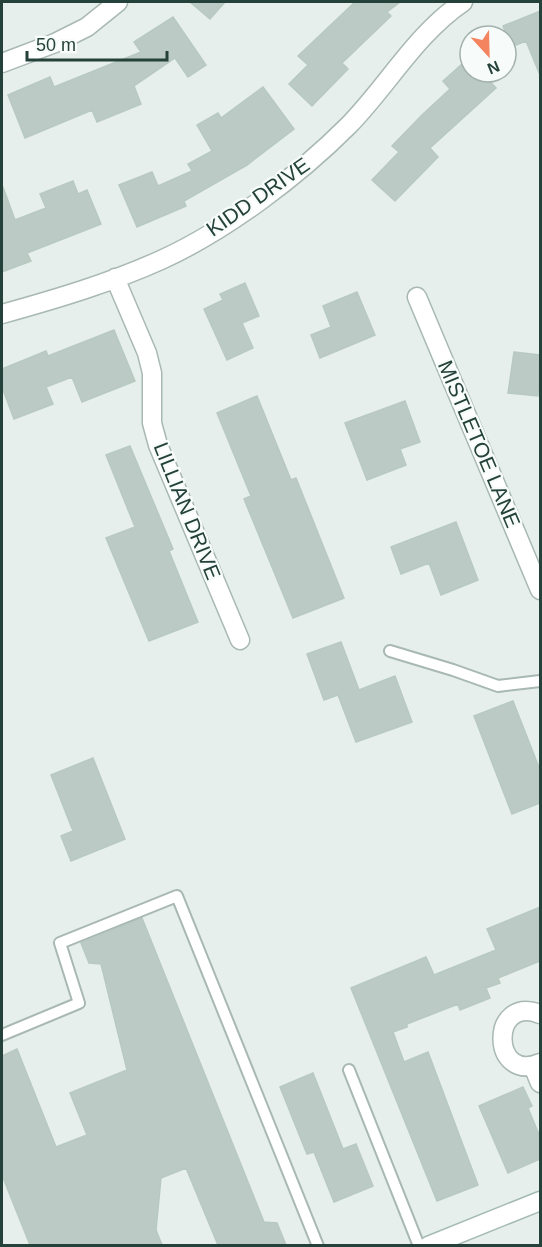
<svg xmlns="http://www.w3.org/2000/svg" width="542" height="1247" font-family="Arial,sans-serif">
	<rect width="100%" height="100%" fill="#e6efeb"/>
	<!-- building -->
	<path fill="#bbcac4" stroke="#b8c9c2" stroke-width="1.5" d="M 190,2 L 225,2 L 210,19 Z
		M 355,2 L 400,2 L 387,12 L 391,16 L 342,63 L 348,69 L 312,106 L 289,84 L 308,65 L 298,56 Z
		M 540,11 L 540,75 L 526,41 L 511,47 L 503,26 Z
		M 173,17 L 206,65 L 188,77 L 175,58 L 134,86 L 141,104 L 97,122 L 92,110 L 25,138 L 8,95 L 50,77 L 54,87 L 141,52 L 134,42 Z
		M 470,57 L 470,72 L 481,72 L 496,88 L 430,148 L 438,157 L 395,201 L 372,180 L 399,152 L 392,146 L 422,115 L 450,89 L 443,81 Z
		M 263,87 L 294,129 L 247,165 L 184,201 L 186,206 L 137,227 L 119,185 L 152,172 L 158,186 L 192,171 L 188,164 L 212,151 L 197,125 L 218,113 L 221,118 Z
		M 73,181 L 78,194 L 87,190 L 101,224 L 27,253 L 31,261 L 2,272 L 2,187 L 3,187 L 15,220 L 46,208 L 40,194 Z
		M 245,283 L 259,316 L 242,323 L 253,348 L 227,360 L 204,309 L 223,300 L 220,294 Z
		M 357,292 L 375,335 L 320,358 L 311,335 L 331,327 L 323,306 Z
		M 114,330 L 135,381 L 82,402 L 72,377 L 46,387 L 53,404 L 14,419 L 2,387 L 2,369 L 46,351 L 48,356 Z
		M 514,352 L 540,355 L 538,396 L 508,393 Z
		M 257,396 L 291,480 L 296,478 L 344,598 L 293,618 L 244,499 L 251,496 L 217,413 Z
		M 405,401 L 420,442 L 400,449 L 406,465 L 367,480 L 345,423 Z
		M 130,446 L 173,549 L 169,551 L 198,622 L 149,641 L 106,538 L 135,527 L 106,455 Z
		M 456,522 L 478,580 L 441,595 L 429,563 L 401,574 L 391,547 Z
		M 341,642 L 359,690 L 395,676 L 412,722 L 356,742 L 338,695 L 324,700 L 307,654 Z
		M 513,701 L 540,770 L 540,803 L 512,814 L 474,716 Z
		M 93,758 L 125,839 L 71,861 L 61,836 L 73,831 L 51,775 Z
		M 540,907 L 540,961 L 498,978 L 500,983 L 486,988 L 490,998 L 460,1010 L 458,1004 L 407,1024 L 407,1027 L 393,1032 L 404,1062 L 428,1052 L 478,1185 L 437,1201 L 351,988 L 426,957 L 434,975 L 496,950 L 487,929 Z
		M 142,918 L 264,1222 L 277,1223 L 286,1245 L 218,1245 L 186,1168 L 161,1178 L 156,1230 L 162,1245 L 30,1245 L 2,1175 L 2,1056 L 17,1049 L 56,1147 L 87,1135 L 70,1093 L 127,1070 L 101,964 L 89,963 L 81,943 Z
		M 313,1073 L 343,1149 L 356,1144 L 373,1186 L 334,1202 L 314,1152 L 307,1154 L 280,1087 Z
		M 523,1087 L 532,1106 L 528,1108 L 540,1137 L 540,1159 L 508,1173 L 479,1106 Z"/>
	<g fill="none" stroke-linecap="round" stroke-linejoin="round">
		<!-- lane casing -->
		<g stroke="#a8b8b2" stroke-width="14">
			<path id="lane" d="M 390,651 L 453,670 L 498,686 L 540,681
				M 2,1035 L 79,1003 L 60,943 L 177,896 L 318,1246
				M 349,1070 L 419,1246"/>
		</g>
		<!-- street casing -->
		<g stroke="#a8b8b2" stroke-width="21">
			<path id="street" d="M 2,63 L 55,43 L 87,27 L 118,2
				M 115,278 L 147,353 L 152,373 L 152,423 L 158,445 L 240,640
				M 417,297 L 540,590
				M 2,314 C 56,299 110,283 161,260 C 227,230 298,176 349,125 C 388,85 416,34 463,2
				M 540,1014 C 489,994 491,1084 540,1063
				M 533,1066 L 540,1083"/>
		</g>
		<!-- secondary casing -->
		<g stroke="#a4bbb3" stroke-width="21">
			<path id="secondary" d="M 428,1246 L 540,1201"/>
		</g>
		<!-- lane -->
		<use href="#lane" stroke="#fff" stroke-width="10"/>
		<!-- street -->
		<use href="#street" stroke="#fff" stroke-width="18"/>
		<!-- secondary -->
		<use href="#secondary" stroke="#fff" stroke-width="18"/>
	</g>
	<g text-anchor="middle" stroke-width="4.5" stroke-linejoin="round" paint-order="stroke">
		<!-- street labels -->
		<g font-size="21" fill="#24423a" stroke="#f7fbf9">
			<text transform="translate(258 197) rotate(-35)" y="7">KIDD DRIVE</text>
			<text transform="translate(479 444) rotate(67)" y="7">MISTLETOE LANE</text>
			<text transform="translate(187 511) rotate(68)" y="7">LILLIAN DRIVE</text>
		</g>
	</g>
	<!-- border -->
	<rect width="542" height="1247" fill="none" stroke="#24423a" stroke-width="6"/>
	<!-- north arrow -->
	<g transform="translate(488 54) rotate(158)"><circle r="28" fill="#f7fbf9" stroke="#a3b1ad" stroke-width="1.5"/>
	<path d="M0-4.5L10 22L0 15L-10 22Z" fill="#f4845f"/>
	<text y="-9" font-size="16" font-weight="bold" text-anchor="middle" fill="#24423a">N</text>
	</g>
	<!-- scale -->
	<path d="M27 51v9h140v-9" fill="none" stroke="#24423a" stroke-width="3"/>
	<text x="36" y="51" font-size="18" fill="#24423a" stroke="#f7fbf9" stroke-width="4.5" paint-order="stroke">50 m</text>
</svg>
